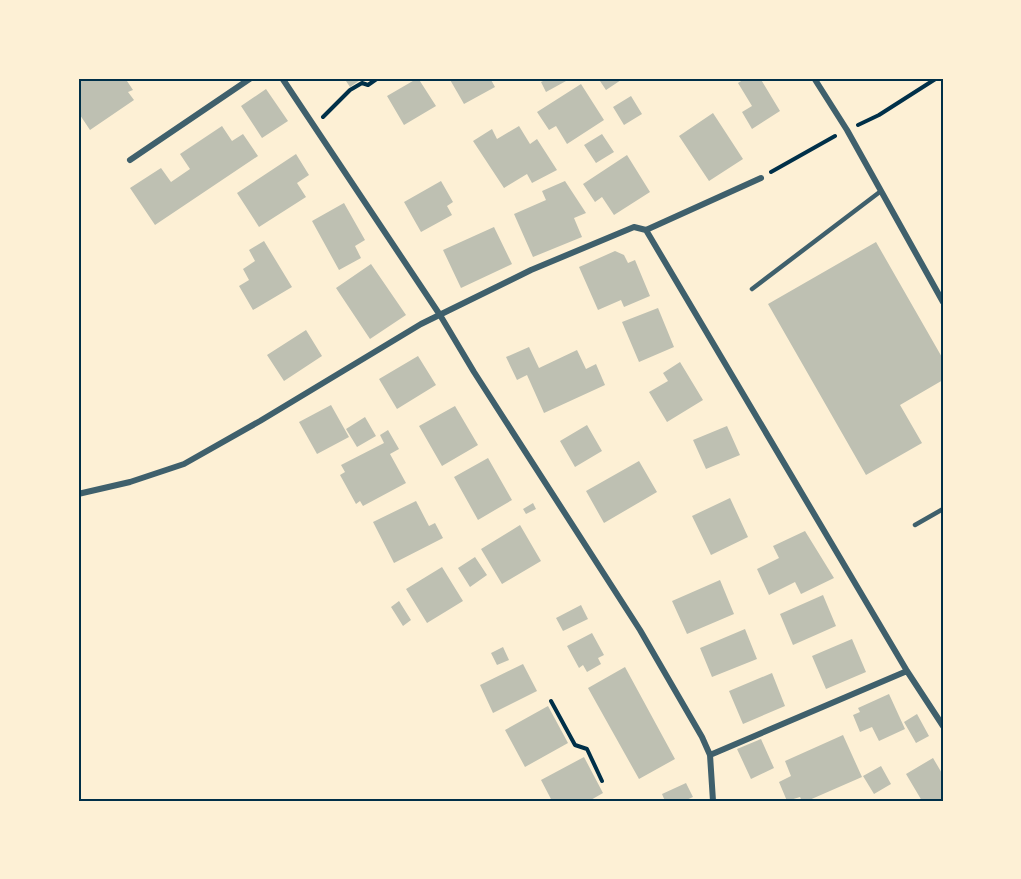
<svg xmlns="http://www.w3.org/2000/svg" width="1021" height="879" font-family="Bitter,serif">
	<rect width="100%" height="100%" fill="#fdf0d5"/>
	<!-- building -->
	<path fill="#bec0b2" d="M 78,78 L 125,78 L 133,90 L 128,92 L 134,100 L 90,130 L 78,112 Z
		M 344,78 L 363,78 L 350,87 Z
		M 418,78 L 436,106 L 404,125 L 387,96 Z
		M 449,78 L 490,78 L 495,87 L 464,104 Z
		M 549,78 L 564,78 L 566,81 L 546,92 L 541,82 Z
		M 598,78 L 624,78 L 606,90 Z
		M 746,78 L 760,78 L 780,111 L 752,129 L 742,112 L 752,106 L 738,83 Z
		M 581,84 L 604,120 L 567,144 L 556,126 L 549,130 L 537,112 Z
		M 266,89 L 288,121 L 262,138 L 241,106 Z
		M 631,96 L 642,114 L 624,125 L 613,107 Z
		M 713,113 L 743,159 L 709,181 L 679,136 Z
		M 222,126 L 232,141 L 243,134 L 258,156 L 155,225 L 130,188 L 161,168 L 171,182 L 190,169 L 180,154 Z
		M 519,126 L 530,144 L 537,139 L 557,170 L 532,183 L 527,174 L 504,188 L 473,141 L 492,129 L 497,139 Z
		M 602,134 L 614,152 L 596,163 L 584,145 Z
		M 296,154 L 309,175 L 297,183 L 306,197 L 259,227 L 237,193 Z
		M 627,155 L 650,192 L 614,215 L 602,197 L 595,202 L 583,184 Z
		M 441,181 L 453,202 L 447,206 L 452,215 L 421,232 L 404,202 Z
		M 565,181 L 586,213 L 574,218 L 582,237 L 533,257 L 514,214 L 546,200 L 542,191 Z
		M 344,203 L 365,240 L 355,246 L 361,258 L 339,270 L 312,221 Z
		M 494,227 L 512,264 L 461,288 L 443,250 Z
		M 264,241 L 292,287 L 253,310 L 239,286 L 249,280 L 243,269 L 255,261 L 249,250 Z
		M 876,242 L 943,359 L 943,380 L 900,405 L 922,443 L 866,475 L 768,304 Z
		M 615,251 L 624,255 L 628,263 L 635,260 L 650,296 L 624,307 L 621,300 L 598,310 L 579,267 Z
		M 371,264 L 406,315 L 370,339 L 336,288 Z
		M 658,308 L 674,347 L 639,362 L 622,322 Z
		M 306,330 L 322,356 L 284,381 L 267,355 Z
		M 529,347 L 539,368 L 577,350 L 586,369 L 596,364 L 605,385 L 544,413 L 527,375 L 517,380 L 506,357 Z
		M 418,356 L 436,385 L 397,409 L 379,379 Z
		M 680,362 L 703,400 L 667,422 L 649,392 L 668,381 L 663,373 Z
		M 331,405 L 349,437 L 317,454 L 299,422 Z
		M 455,406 L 478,445 L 442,466 L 419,426 Z
		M 365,417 L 376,436 L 357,447 L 346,429 Z
		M 587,425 L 602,451 L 575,467 L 560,441 Z
		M 727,426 L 740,455 L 706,469 L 693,440 Z
		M 388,430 L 399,449 L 390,454 L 406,483 L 363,506 L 360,501 L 356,504 L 340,475 L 345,472 L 341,465 L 384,443 L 380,435 Z
		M 488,458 L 512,500 L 478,520 L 454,477 Z
		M 639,461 L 657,492 L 604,523 L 586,491 Z
		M 730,498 L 748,537 L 711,555 L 692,516 Z
		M 416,501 L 429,526 L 435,523 L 443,538 L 394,563 L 373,522 Z
		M 533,503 L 536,509 L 526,514 L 523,509 Z
		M 520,525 L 541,561 L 502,584 L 481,549 Z
		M 805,531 L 834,578 L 801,594 L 795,582 L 769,595 L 757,569 L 779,558 L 773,546 Z
		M 475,557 L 487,575 L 470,587 L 458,568 Z
		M 442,567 L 463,601 L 427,623 L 406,589 Z
		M 720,580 L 734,614 L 687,634 L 672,601 Z
		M 823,595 L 836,626 L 793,645 L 780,614 Z
		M 399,601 L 411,620 L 403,626 L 391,607 Z
		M 581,605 L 588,619 L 563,631 L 556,618 Z
		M 745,629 L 757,659 L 712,677 L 700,648 Z
		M 592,633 L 604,655 L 598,658 L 601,664 L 587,672 L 583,665 L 579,668 L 567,646 Z
		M 852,639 L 866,672 L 826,689 L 812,656 Z
		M 503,647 L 509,660 L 497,665 L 491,653 Z
		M 523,664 L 537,691 L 493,713 L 480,685 Z
		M 625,667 L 675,759 L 639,779 L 588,688 Z
		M 772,673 L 785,706 L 743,724 L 729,691 Z
		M 889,694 L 905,729 L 879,741 L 872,727 L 860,732 L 853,715 L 860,712 L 858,708 Z
		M 548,706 L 568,743 L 525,767 L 505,730 Z
		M 917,714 L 929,736 L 916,743 L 904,722 Z
		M 843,735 L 862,777 L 807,801 L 802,801 L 800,797 L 787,801 L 779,782 L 791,776 L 785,761 Z
		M 761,739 L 774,768 L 751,779 L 737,749 Z
		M 584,757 L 603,793 L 589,801 L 552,801 L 541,780 Z
		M 933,758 L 943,775 L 943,799 L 940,801 L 922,801 L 906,774 Z
		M 881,766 L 891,784 L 874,794 L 863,776 Z
		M 686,783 L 693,797 L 684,801 L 665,801 L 662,794 Z"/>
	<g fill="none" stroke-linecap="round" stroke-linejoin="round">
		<!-- path -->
		<path stroke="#003049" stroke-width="4" d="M 323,117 L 350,90 L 362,83 L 368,85 L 378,78
			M 858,125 L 879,115 L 937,78
			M 771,172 L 835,136
			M 551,701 L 575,745 L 587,749 L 602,781"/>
		<!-- service -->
		<path stroke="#3f606c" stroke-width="4.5" d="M 752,289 L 881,191
			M 915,525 L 943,509"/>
		<!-- minor -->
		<path stroke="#3f606c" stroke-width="6" d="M 282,78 L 440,315 L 474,372 L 640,630 L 702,737 L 710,755 L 713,801
			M 814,78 L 847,130 L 943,302
			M 130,160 L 251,78
			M 646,230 L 761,178
			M 78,494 L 130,482 L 184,464 L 260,421 L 421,324 L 531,270 L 634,227 L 646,230 L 907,671 L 943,726
			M 710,755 L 907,671"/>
	</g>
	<!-- border -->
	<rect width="1021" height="879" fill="none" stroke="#fdf0d5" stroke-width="159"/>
	<rect x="80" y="80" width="862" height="720" fill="none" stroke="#003049" stroke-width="2"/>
</svg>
